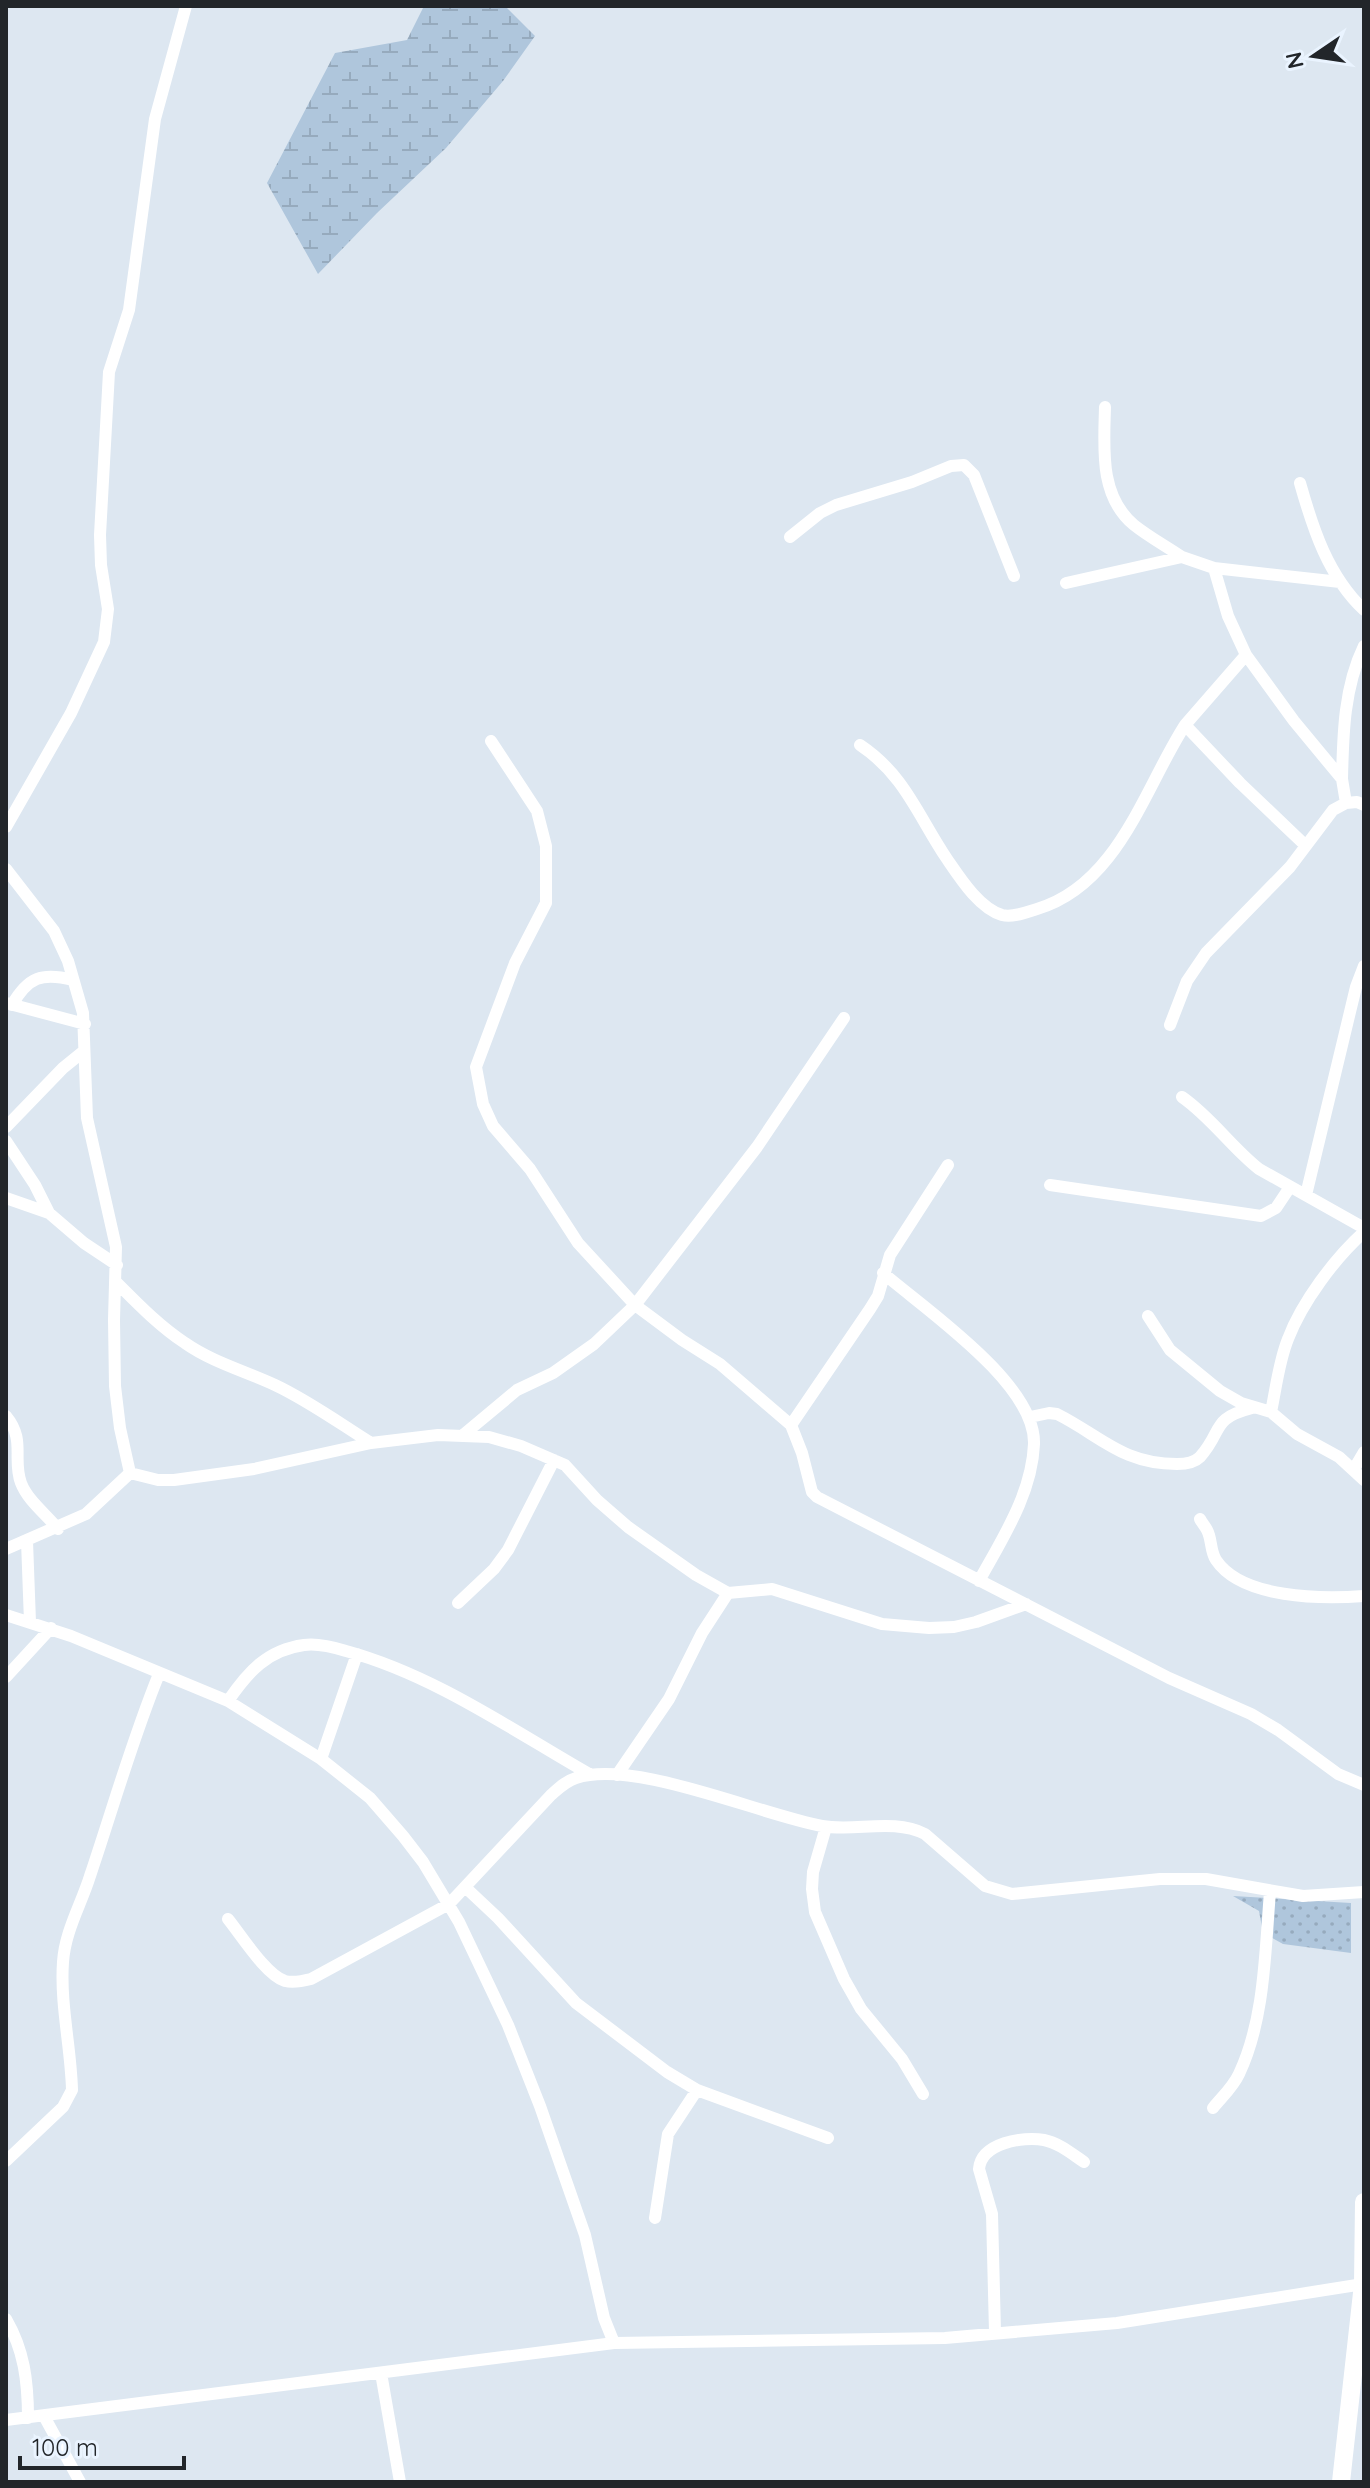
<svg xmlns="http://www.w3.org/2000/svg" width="1370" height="2488" font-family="Quicksand,sans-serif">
	<defs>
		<pattern id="green-dots" width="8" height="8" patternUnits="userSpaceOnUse" patternTransform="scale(2)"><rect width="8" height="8" fill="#afc6dc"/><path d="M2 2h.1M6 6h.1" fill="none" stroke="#96aabd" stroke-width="1.8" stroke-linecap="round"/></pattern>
		<pattern id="wetland-marsh" width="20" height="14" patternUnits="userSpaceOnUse" patternTransform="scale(2)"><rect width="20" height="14" fill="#afc6dc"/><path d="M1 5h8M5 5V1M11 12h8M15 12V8" fill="none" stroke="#96aabd"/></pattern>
	</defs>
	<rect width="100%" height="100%" fill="#dde7f1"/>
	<!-- green -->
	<path fill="url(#green-dots)" d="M 1233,1896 L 1351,1903 L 1351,1953 L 1283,1944 L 1263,1933 L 1259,1911 Z"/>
	<!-- wetland -->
	<path fill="url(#wetland-marsh)" d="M 424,6 L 505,6 L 535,36 L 503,81 L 446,148 L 377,213 L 318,274 L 267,183 L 335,53 L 407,40 Z"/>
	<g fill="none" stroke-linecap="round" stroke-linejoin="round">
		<!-- street -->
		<path stroke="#fff" stroke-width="12" d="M 1105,407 C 1104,448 1099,496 1134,525 C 1149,537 1166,546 1182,557
			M 1300,483 C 1313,529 1328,576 1364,610
			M 790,537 L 820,513 L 836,505 L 912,482 L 951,466 L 964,465 L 974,475 L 1014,576
			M 1214,568 L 1228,616 L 1246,655 L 1294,721 L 1342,779 L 1346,803 L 1357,802 L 1364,805
			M 1066,583 L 1182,557 L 1214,568 L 1340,582
			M 1246,655 L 1185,725 L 1240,783 L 1305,845
			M 491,741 L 537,811 L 546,846 L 546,903 L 515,963 L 476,1067 L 483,1104 L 493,1126 L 530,1169 L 578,1243 L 635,1305 L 682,1340 L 720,1364 L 791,1425 L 802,1453 L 812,1492 L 817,1497 L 1169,1678 L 1251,1714 L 1278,1730 L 1338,1774 L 1364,1785
			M 860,745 C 905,775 918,816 947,859 C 960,878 979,908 1002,915 C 1013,918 1027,912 1037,909 C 1118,885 1144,789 1185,725
			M 1342,779 C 1343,734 1344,687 1364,646
			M 6,827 L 71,713 L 104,642 L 108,609 L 101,565 L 100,535 L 109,372 L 129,310 L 155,119 L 186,6
			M 6,869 L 54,931 L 68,961 L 83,1013 L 87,1118 L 116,1247 L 114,1320 L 115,1386 L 120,1428 L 130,1473
			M 6,1003 L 85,1024
			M 12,1005 C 28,977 42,972 73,980
			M 1170,1025 L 1187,981 L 1206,953 L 1290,867 L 1333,810 L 1346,803
			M 1182,1097 C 1212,1118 1231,1147 1259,1169 L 1364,1228
			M 6,1127 L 63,1068 L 84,1051
			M 6,1141 L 35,1185 L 49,1213
			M 1050,1185 L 1261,1216 L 1276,1208 L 1290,1187
			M 1306,1195 L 1356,987 L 1364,966
			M 6,1198 L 49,1213 L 84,1243 L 117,1265
			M 883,1273 C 926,1310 1036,1384 1034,1444 C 1032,1494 1002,1539 979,1581
			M 115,1281 C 137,1303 159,1326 185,1343 C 212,1362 245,1371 275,1385 C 309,1401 339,1423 371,1443
			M 1148,1316 L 1170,1350 L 1220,1391 L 1241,1403 L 1271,1412 L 1297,1434 L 1339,1457 L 1364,1480
			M 1271,1412 C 1276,1388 1279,1361 1288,1339 C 1302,1302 1335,1258 1364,1232
			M 6,1416 C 26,1440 12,1459 21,1483 C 28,1501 46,1514 58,1529
			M 1030,1417 L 1049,1413 L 1057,1414 C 1101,1436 1122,1464 1177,1464 C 1185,1464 1194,1463 1200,1457 C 1224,1430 1210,1419 1252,1408
			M 791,1425 L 870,1309 L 878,1296 L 890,1255 L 948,1165
			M 463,1435 L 517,1390 L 553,1373 L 594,1344 L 635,1305 L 757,1147 L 844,1018
			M 1354,1469 L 1364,1452
			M 1200,1519 C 1202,1523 1205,1526 1207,1530 C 1212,1539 1210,1551 1216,1560 C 1242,1599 1322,1599 1364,1596
			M 27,1541 L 30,1622
			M 6,1549 L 86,1514 L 130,1473 L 158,1480 L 174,1480 L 254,1469 L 371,1443 L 438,1435 L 489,1437 L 521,1446 L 565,1465 L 597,1500 L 628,1527 L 696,1575 L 728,1593 L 772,1589 L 882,1624 L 929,1628 L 954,1627 L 976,1622 L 1026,1604
			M 458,1603 L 494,1569 L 508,1550 L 554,1460
			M 6,1615 L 71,1636 L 228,1701 L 321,1759 L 370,1798 L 403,1836 L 423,1862 L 459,1922 L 508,2025 L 540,2106 L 585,2235 L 604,2318 L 614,2343
			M 6,1677 L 51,1628
			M 228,1701 C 248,1672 267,1650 304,1645 C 318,1643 333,1647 346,1651 C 434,1675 512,1730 591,1775
			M 321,1759 L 357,1654
			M 617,1775 L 669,1699 L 702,1633 L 728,1593
			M 826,1827 L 813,1872 L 812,1889 L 815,1912 L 844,1979 L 861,2009 L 902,2059 L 923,2094
			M 465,1887 L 498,1918 L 576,2003 L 667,2072 L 697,2090 L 828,2138
			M 228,1919 C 241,1935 266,1975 285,1981 C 294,1983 303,1981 311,1979 L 449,1904 L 551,1795 C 559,1788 566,1781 576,1778 C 635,1759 758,1814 822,1826 C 855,1832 893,1818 925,1834 L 985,1886 L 1012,1894 L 1160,1879 L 1206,1879 L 1303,1896 L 1364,1892
			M 1213,2108 C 1222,2097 1233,2087 1239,2074 C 1265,2019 1265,1951 1270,1892
			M 6,2161 L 63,2107 L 72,2090 C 71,2048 60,2004 63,1962 C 65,1931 81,1905 90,1876 C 113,1808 132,1740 159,1674
			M 655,2218 L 668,2134 L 697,2090
			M 6,2319 C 24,2350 28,2381 28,2418
			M 995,2332 L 992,2214 L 979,2169 C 981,2143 1023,2136 1044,2140 C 1059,2143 1072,2154 1084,2162
			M 381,2373 L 400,2482
			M 44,2416 L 80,2482
			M 6,2420 L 614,2343 L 945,2338 L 1117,2323 L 1363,2284"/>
		<!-- secondary -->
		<path stroke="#fff" stroke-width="18" d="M 1341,2482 L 1363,2284 L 1364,2202"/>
	</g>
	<!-- border -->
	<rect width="1370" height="2488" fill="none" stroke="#22262a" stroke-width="16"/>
	<!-- north arrow -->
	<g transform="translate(1314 56) rotate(257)" stroke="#eaf4ff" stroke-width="6" paint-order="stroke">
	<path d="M0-6L14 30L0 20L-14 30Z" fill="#22262a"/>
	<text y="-12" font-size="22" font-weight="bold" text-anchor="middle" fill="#22262a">N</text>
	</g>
	<!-- scale -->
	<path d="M20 2456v12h164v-12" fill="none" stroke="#22262a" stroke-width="4"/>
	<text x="32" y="2456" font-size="24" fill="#22262a" stroke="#eaf4ff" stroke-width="6" paint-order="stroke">100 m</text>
</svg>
